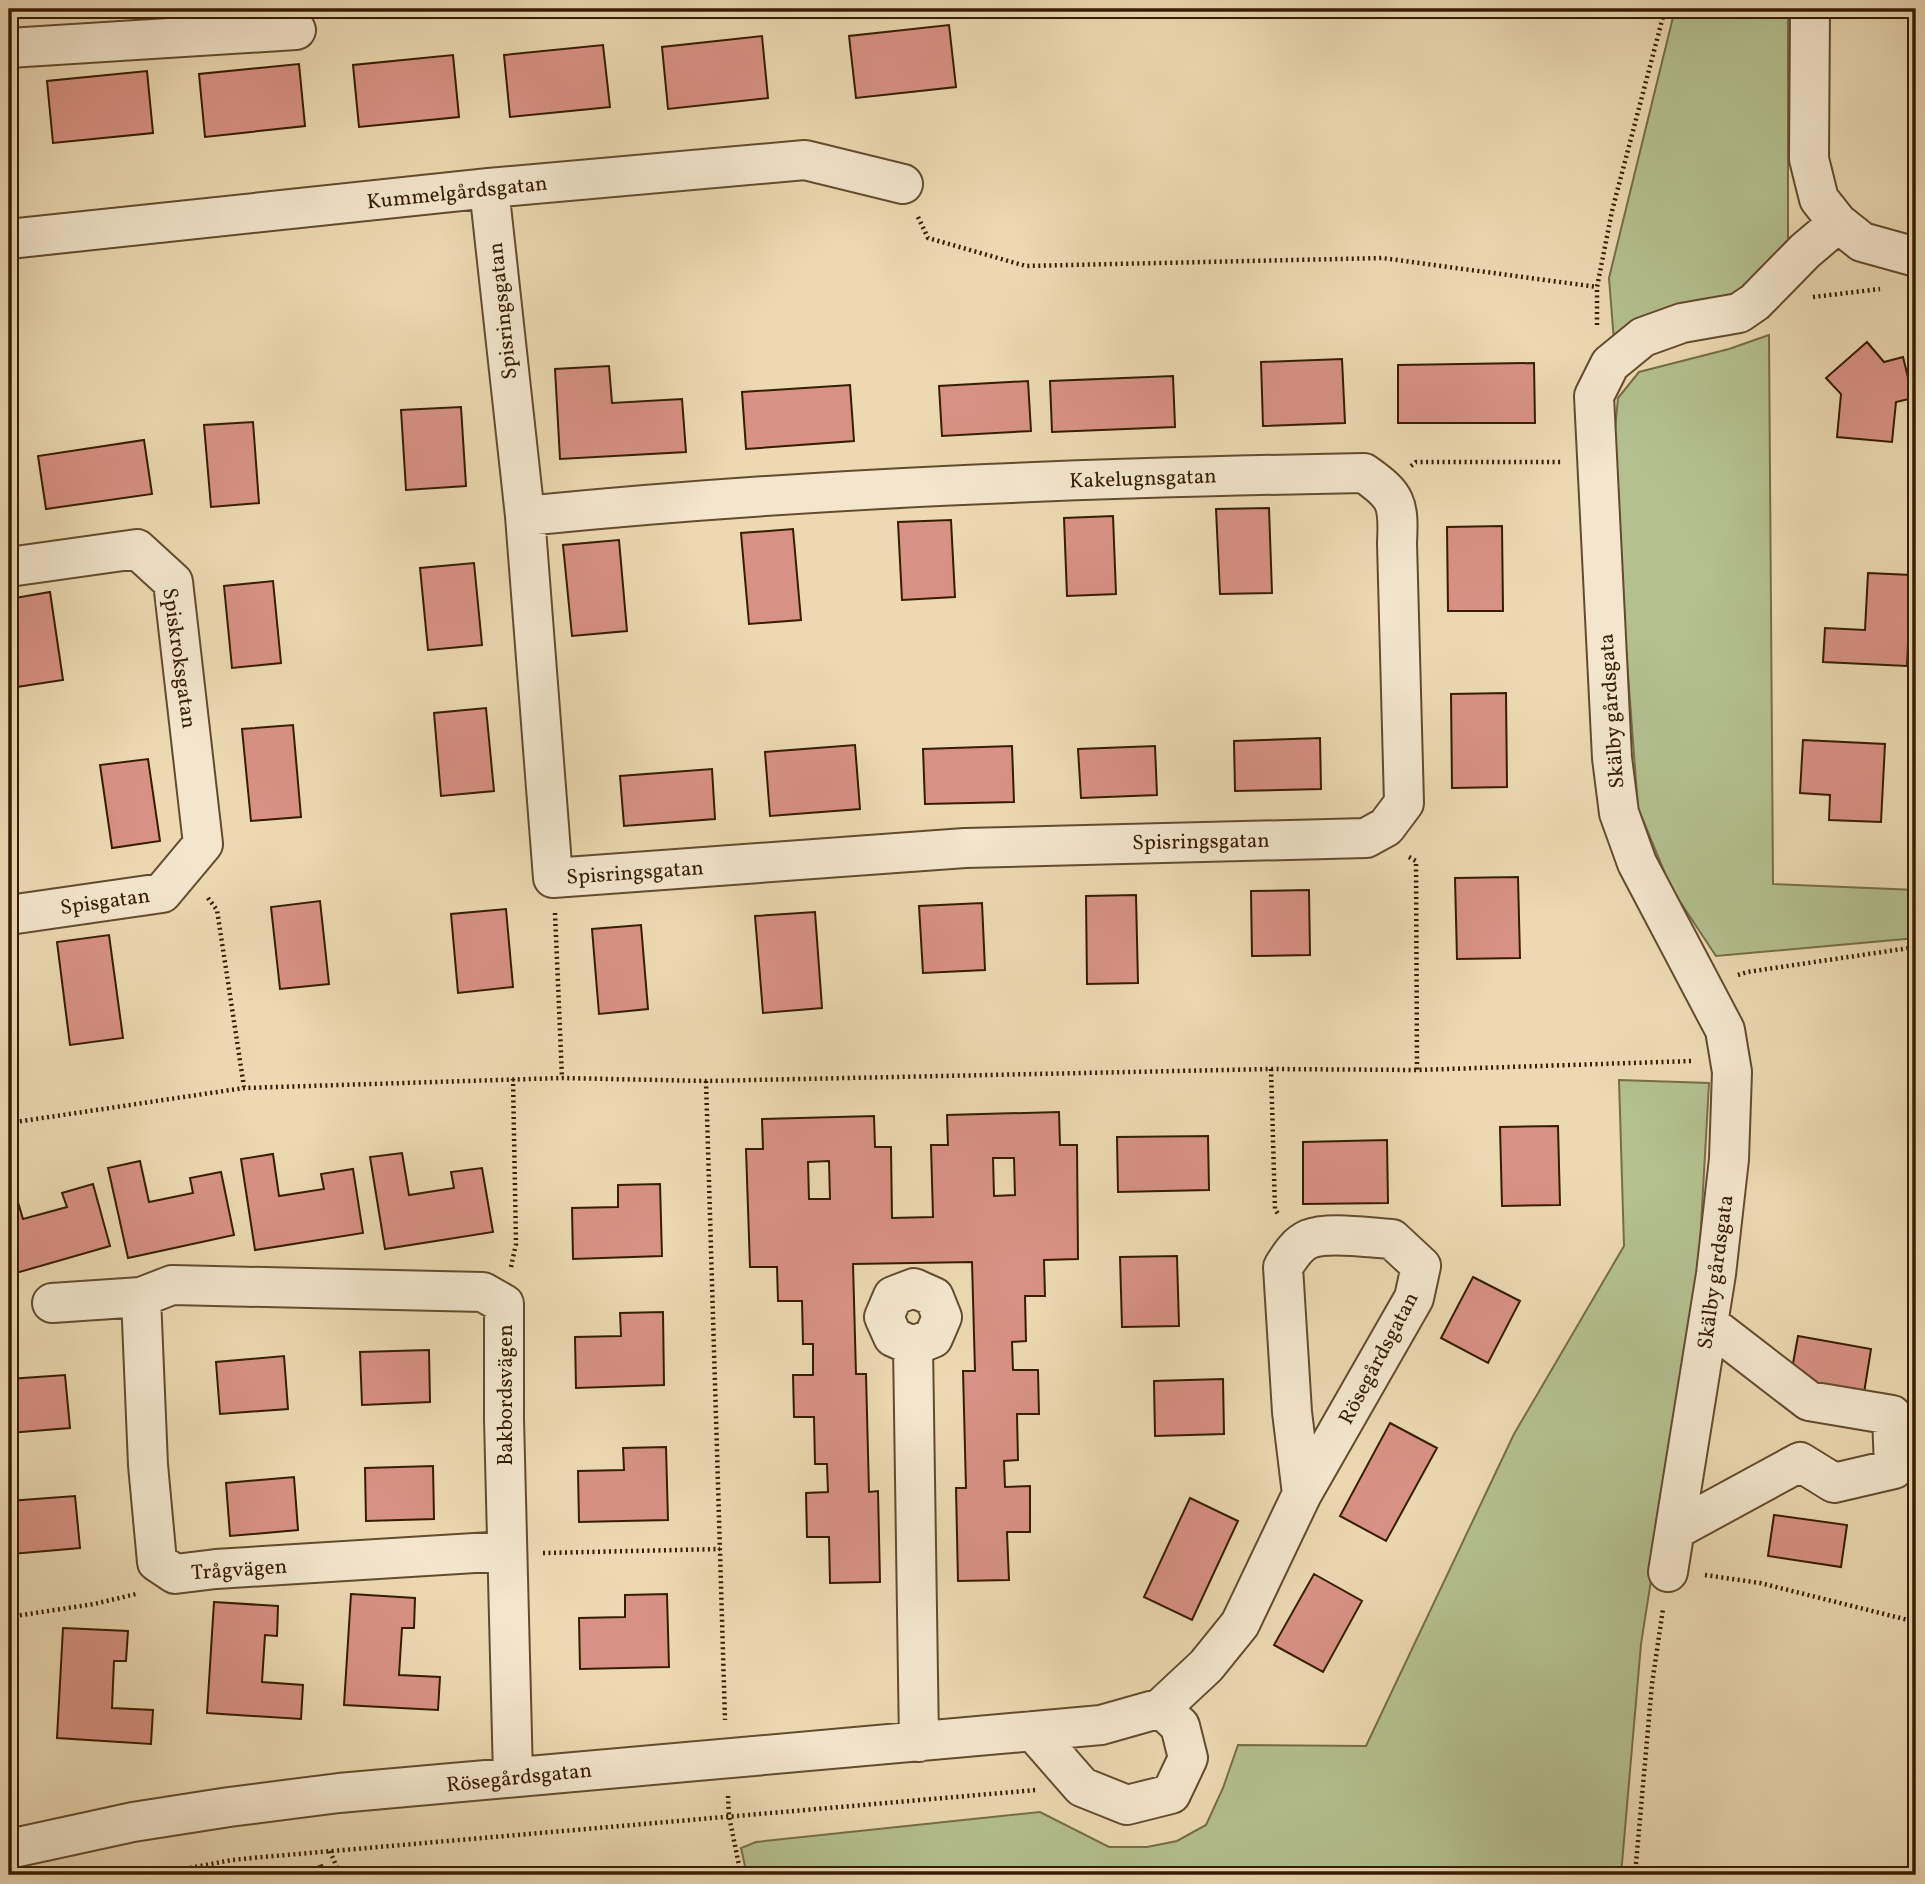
<svg xmlns="http://www.w3.org/2000/svg" width="1925" height="1884" font-family="Vollkorn,serif">
	<rect width="100%" height="100%" fill="#ecd9b2"/>
	<filter id="stains"><feTurbulence type="fractalNoise" baseFrequency=".00286" numOctaves="4"/><feColorMatrix values="0 0 0 0 .2 0 0 0 0 .09 0 0 0 0 .02 0 0 0 .5 -.17"/></filter>
	<radialGradient id="worn" r=".72"><stop offset=".6" stop-color="#630" stop-opacity="0"/><stop offset="1" stop-color="#630" stop-opacity=".3"/></radialGradient>
	<!-- green -->
	<path fill="#b4c08f" stroke="#766e48" stroke-width="2" d="M 1675,9 L 1788,9 L 1788,245 L 1736,298 L 1614,341 L 1609,278 Z
		M 1769,335 L 1773,884 L 1916,890 L 1916,938 L 1716,956 L 1671,888 L 1638,808 L 1612,462 L 1618,398 L 1639,372 L 1729,349 Z
		M 1619,1080 L 1709,1083 L 1698,1280 L 1641,1644 L 1621,1875 L 747,1875 L 741,1848 L 756,1842 L 1040,1812 L 1109,1847 L 1147,1847 L 1177,1841 L 1206,1825 L 1223,1788 L 1238,1745 L 1366,1746 L 1514,1434 L 1624,1246 Z"/>
	<!-- building -->
	<path fill="#d89285" stroke="#371c02" stroke-width="2" fill-rule="evenodd" d="M 949,25 L 956,87 L 856,98 L 849,36 Z
		M 762,36 L 768,98 L 668,109 L 662,47 Z
		M 603,45 L 610,107 L 510,117 L 504,55 Z
		M 453,55 L 459,117 L 359,127 L 353,65 Z
		M 299,64 L 305,126 L 205,137 L 199,74 Z
		M 147,71 L 153,133 L 53,143 L 47,81 Z
		M 1867,342 L 1884,362 L 1903,357 L 1913,398 L 1896,402 L 1892,442 L 1837,437 L 1841,394 L 1826,378 Z
		M 1342,359 L 1345,423 L 1263,426 L 1261,362 Z
		M 1534,363 L 1535,423 L 1398,423 L 1398,365 Z
		M 609,366 L 612,403 L 682,399 L 686,452 L 560,459 L 555,369 Z
		M 1173,376 L 1175,427 L 1052,432 L 1050,381 Z
		M 1028,381 L 1031,431 L 942,436 L 939,386 Z
		M 850,385 L 854,441 L 746,449 L 742,392 Z
		M 461,407 L 466,486 L 406,490 L 401,410 Z
		M 253,422 L 259,503 L 211,507 L 204,425 Z
		M 144,440 L 152,494 L 46,509 L 38,456 Z
		M 1269,508 L 1272,593 L 1220,594 L 1216,509 Z
		M 1113,516 L 1116,594 L 1067,596 L 1064,518 Z
		M 951,520 L 955,597 L 902,600 L 898,522 Z
		M 1502,526 L 1503,611 L 1448,611 L 1447,527 Z
		M 793,529 L 801,620 L 749,624 L 741,533 Z
		M 619,540 L 627,631 L 572,636 L 563,545 Z
		M 474,563 L 482,645 L 428,650 L 420,568 Z
		M 1868,573 L 1911,575 L 1907,666 L 1823,662 L 1825,628 L 1865,630 Z
		M 273,581 L 281,663 L 232,668 L 224,586 Z
		M 50,592 L 63,680 L 10,688 L 9,599 Z
		M 1506,693 L 1507,787 L 1452,788 L 1451,694 Z
		M 486,708 L 494,791 L 441,796 L 434,713 Z
		M 293,725 L 301,817 L 251,821 L 242,729 Z
		M 1320,738 L 1321,789 L 1235,791 L 1234,741 Z
		M 1803,740 L 1885,744 L 1881,822 L 1829,820 L 1830,795 L 1800,793 Z
		M 855,745 L 860,809 L 770,816 L 765,752 Z
		M 1012,746 L 1014,802 L 925,804 L 923,749 Z
		M 1155,746 L 1157,795 L 1081,798 L 1078,749 Z
		M 148,759 L 160,841 L 112,848 L 100,765 Z
		M 712,769 L 715,819 L 624,826 L 620,776 Z
		M 1518,877 L 1520,958 L 1457,959 L 1455,878 Z
		M 1309,890 L 1310,955 L 1252,956 L 1251,891 Z
		M 1136,895 L 1138,983 L 1087,984 L 1086,896 Z
		M 320,901 L 329,984 L 280,989 L 271,907 Z
		M 982,903 L 985,970 L 923,973 L 919,906 Z
		M 506,909 L 513,987 L 458,993 L 451,914 Z
		M 815,912 L 822,1008 L 763,1013 L 755,916 Z
		M 641,925 L 648,1009 L 599,1014 L 592,929 Z
		M 109,935 L 123,1038 L 70,1045 L 57,942 Z
		M 1059,1112 L 1060,1145 L 1077,1145 L 1078,1259 L 1044,1260 L 1045,1296 L 1025,1296 L 1026,1341 L 1012,1342 L 1013,1370 L 1038,1370 L 1039,1414 L 1017,1414 L 1018,1460 L 1004,1461 L 1005,1487 L 1030,1486 L 1030,1532 L 1007,1532 L 1009,1580 L 958,1581 L 956,1488 L 966,1488 L 963,1371 L 975,1371 L 972,1262 L 853,1264 L 856,1374 L 866,1374 L 869,1492 L 878,1491 L 880,1582 L 830,1583 L 829,1537 L 807,1537 L 806,1493 L 828,1492 L 827,1464 L 815,1464 L 814,1417 L 794,1417 L 793,1375 L 813,1375 L 813,1344 L 803,1344 L 802,1301 L 778,1301 L 777,1267 L 750,1267 L 746,1149 L 763,1149 L 762,1119 L 874,1116 L 875,1147 L 891,1147 L 892,1218 L 933,1217 L 931,1145 L 948,1145 L 947,1115 ZM 993,1158 L 1014,1158 L 1015,1195 L 994,1196 ZM 829,1161 L 830,1199 L 809,1199 L 808,1162 Z
		M 1558,1126 L 1560,1205 L 1502,1206 L 1500,1127 Z
		M 1208,1136 L 1209,1190 L 1118,1192 L 1117,1137 Z
		M 1387,1140 L 1388,1203 L 1303,1204 L 1303,1142 Z
		M 402,1153 L 409,1195 L 454,1188 L 451,1172 L 482,1168 L 493,1232 L 385,1249 L 370,1157 Z
		M 273,1154 L 279,1196 L 324,1189 L 321,1174 L 353,1169 L 363,1233 L 255,1250 L 241,1159 Z
		M 140,1161 L 149,1202 L 193,1193 L 190,1178 L 221,1172 L 234,1235 L 128,1258 L 108,1168 Z
		M 9,1179 L 11,1179 L 23,1219 L 67,1207 L 62,1193 L 93,1184 L 110,1246 L 9,1275 Z
		M 660,1184 L 662,1256 L 573,1259 L 572,1208 L 618,1207 L 618,1185 Z
		M 1177,1256 L 1179,1326 L 1122,1327 L 1120,1257 Z
		M 1473,1277 L 1520,1301 L 1488,1363 L 1441,1338 Z
		M 663,1312 L 664,1385 L 576,1388 L 575,1337 L 621,1336 L 620,1313 Z
		M 1798,1336 L 1871,1349 L 1864,1393 L 1790,1380 Z
		M 429,1350 L 430,1402 L 362,1405 L 360,1352 Z
		M 284,1356 L 288,1409 L 220,1414 L 216,1362 Z
		M 65,1375 L 70,1428 L 9,1433 L 9,1379 Z
		M 1223,1379 L 1224,1434 L 1155,1436 L 1154,1381 Z
		M 1390,1423 L 1437,1448 L 1386,1541 L 1340,1516 Z
		M 666,1447 L 668,1520 L 579,1522 L 578,1471 L 624,1470 L 623,1448 Z
		M 433,1466 L 434,1519 L 366,1521 L 365,1468 Z
		M 294,1477 L 298,1530 L 230,1536 L 226,1483 Z
		M 75,1496 L 80,1548 L 12,1554 L 9,1501 Z
		M 1190,1498 L 1238,1521 L 1192,1620 L 1144,1597 Z
		M 1774,1515 L 1847,1525 L 1841,1567 L 1768,1556 Z
		M 1314,1574 L 1362,1601 L 1323,1672 L 1274,1645 Z
		M 351,1594 L 415,1598 L 414,1628 L 402,1628 L 399,1675 L 440,1677 L 438,1710 L 344,1705 Z
		M 667,1594 L 669,1667 L 580,1669 L 579,1618 L 625,1617 L 625,1595 Z
		M 214,1602 L 278,1606 L 277,1636 L 265,1635 L 262,1682 L 303,1685 L 301,1719 L 207,1713 Z
		M 63,1628 L 128,1631 L 126,1661 L 114,1661 L 112,1708 L 153,1710 L 151,1744 L 57,1738 Z
		M 9,1741 L 14,1741 L 12,1775 L 9,1774 Z
		M 322,1865 L 326,1875 L 297,1875 Z"/>
	<g fill="none" stroke-linecap="round" stroke-linejoin="round">
		<!-- minor casing -->
		<g stroke="#644b2e" stroke-width="42">
			<path id="minor" d="M 1810,9 L 1809,159 L 1819,199 L 1838,223 L 1862,242 L 1916,257
				M 9,48 L 296,30
				M 489,188 L 525,516 L 553,878 L 965,848 L 1366,838 L 1386,827 L 1404,803 L 1397,543 C 1399,503 1397,496 1364,473 C 1084,478 804,488 525,516
				M 9,239 L 489,188 L 805,160 L 903,184
				M 9,567 L 137,549 L 173,582 L 203,844 L 162,893 L 9,915
				M 141,1297 L 148,1465 L 157,1562 L 175,1574 L 216,1569 L 507,1551
				M 52,1303 L 141,1297 L 172,1285 L 483,1292 L 504,1304 L 504,1419 L 513,1776
				M 913,1346 L 933,1338 L 942,1317 L 934,1297 L 914,1288 L 893,1296 L 884,1317 L 893,1337 L 913,1346 L 919,1742
				M 1675,1530 L 1800,1462 L 1834,1483 L 1894,1469 L 1892,1415 L 1809,1401 L 1709,1324
				M 1668,1572 L 1716,1274 L 1729,1159 L 1732,1072 L 1725,1030 L 1637,863 L 1619,813 L 1612,758 L 1594,396 L 1610,364 L 1643,337 L 1682,323 L 1739,313 L 1755,302 L 1805,251 L 1838,223
				M 1033,1731 L 1082,1787 L 1127,1805 L 1171,1794 L 1188,1758 L 1180,1726 L 1161,1708
				M 9,1849 L 133,1822 L 229,1807 L 339,1793 L 1101,1725 L 1161,1708 L 1206,1666 L 1240,1624 L 1302,1494 L 1414,1298 L 1421,1266 L 1392,1239 C 1370,1238 1329,1231 1309,1239 C 1297,1244 1290,1256 1283,1267 L 1292,1412 L 1302,1494"/>
		</g>
		<!-- path -->
		<path stroke="#371c02" stroke-width="4.5" stroke-dasharray="2 3.5" stroke-linecap="butt" d="M 918,217 L 928,238 L 1026,266 L 1382,258 L 1597,287
			M 1813,297 L 1880,289
			M 1597,325 L 1597,287 L 1612,211 L 1665,9
			M 1411,466 L 1416,462 L 1562,462
			M 1409,857 L 1416,861 L 1417,1070
			M 208,898 L 217,910 L 244,1087
			M 555,913 L 562,1078
			M 1738,975 L 1747,972 L 1916,947
			M 1271,1069 L 1275,1209 L 1278,1214
			M 706,1081 L 725,1720
			M 9,1123 L 244,1088 L 562,1078 L 706,1081 L 1271,1069 L 1417,1070 L 1692,1061
			M 511,1267 L 516,1244 L 513,1079
			M 543,1553 L 720,1549
			M 1705,1575 L 1760,1583 L 1916,1622
			M 9,1617 L 94,1604 L 136,1594
			M 728,1796 L 729,1816 L 741,1875
			M 330,1851 L 340,1875
			M 152,1875 L 232,1860 L 263,1857 L 1036,1790
			M 1635,1875 L 1652,1684 L 1663,1609"/>
		<!-- minor -->
		<use href="#minor" stroke="#f3e6cd" stroke-width="38"/>
	</g>
	<g text-anchor="middle" stroke-width="7" stroke-linejoin="round" paint-order="stroke">
		<!-- street labels -->
		<g font-size="21" fill="#371c02" stroke="#f3e6cd">
			<text transform="translate(457 192) rotate(-6)" y="7">Kummelgårdsgatan</text>
			<text transform="translate(502 311) rotate(-96)" y="7">Spisringsgatan</text>
			<text transform="translate(1143 478) rotate(-2)" y="7">Kakelugnsgatan</text>
			<text transform="translate(180 658) rotate(82)" y="7">Spiskroksgatan</text>
			<text transform="translate(1611 711) rotate(-94)" y="7">Skälby gårdsgata</text>
			<text transform="translate(1201 841) rotate(-1)" y="7">Spisringsgatan</text>
			<text transform="translate(635 872) rotate(-4)" y="7">Spisringsgatan</text>
			<text transform="translate(105 901) rotate(-8)" y="7">Spisgatan</text>
			<text transform="translate(1715 1272) rotate(-82)" y="7">Skälby gårdsgata</text>
			<text transform="translate(1378 1358) rotate(-62)" y="7">Rösegårdsgatan</text>
			<text transform="translate(505 1395) rotate(-90)" y="7">Bakbordsvägen</text>
			<text transform="translate(239 1569) rotate(-4)" y="7">Trågvägen</text>
			<text transform="translate(519 1777) rotate(-6)" y="7">Rösegårdsgatan</text>
		</g>
	</g>
	<!-- margin -->
	<rect width="1925" height="1884" fill="none" stroke="#ecd9b2" stroke-width="35"/>
	<rect x="10" y="10" width="1904" height="1863" fill="none" stroke="#371c02" stroke-width="3.5"/>
	<rect x="18" y="18" width="1890" height="1849" fill="none" stroke="#371c02" stroke-width="2"/>
	<rect width="100%" height="100%" filter="url(#stains)"/>
	<rect width="100%" height="100%" fill="url(#worn)"/>
</svg>
